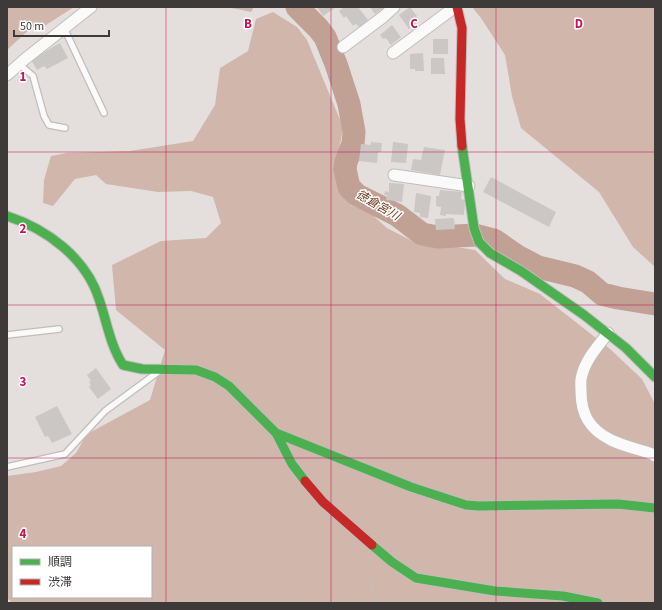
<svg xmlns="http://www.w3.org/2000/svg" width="662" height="610" font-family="'Source Sans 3','Noto Sans JP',sans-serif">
	<rect width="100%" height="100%" fill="#e4dfdd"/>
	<!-- forest -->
	<path fill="#d1b6ab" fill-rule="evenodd" d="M 7,7 L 74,7 L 46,25 L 31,28 L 7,50 Z
		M 227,7 L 254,7 L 251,12 Z
		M 472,7 L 655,7 L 655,267 L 633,247 L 599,192 L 521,128 L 512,96 L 505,55 L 481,18 Z
		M 273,12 L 297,27 L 307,40 L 343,127 L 338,157 L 339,174 L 350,205 L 370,213 L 387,228 L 420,245 L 456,247 L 475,250 L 505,279 L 540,294 L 610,349 L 642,379 L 655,404 L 655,603 L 11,603 L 10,600 L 7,599 L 7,476 L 36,472 L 61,466 L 76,453 L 87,434 L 150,400 L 165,350 L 116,310 L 112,265 L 161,241 L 206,238 L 221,223 L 213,197 L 191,191 L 158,192 L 106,184 L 96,175 L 75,179 L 53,206 L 43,203 L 44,180 L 51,156 L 67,153 L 130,151 L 193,141 L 215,105 L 220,68 L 248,51 L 256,19 ZM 13,547 L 151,547 L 151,597 L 13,597 Z"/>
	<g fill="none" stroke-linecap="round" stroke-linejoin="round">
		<!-- river -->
		<path stroke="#c0a194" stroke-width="23" d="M 297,7 L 318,28 L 325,37 L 336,64 L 349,104 L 354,132 L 353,144 L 346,162 L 345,169 L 349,187 L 357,195 L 397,215 L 422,234 L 438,237 L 475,235 L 494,240 L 517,256 L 538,267 L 575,276 L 588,282 L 602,294 L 618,298 L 655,304"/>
	</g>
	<!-- building -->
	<path fill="#cbc7c5" d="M 317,7 L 336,7 L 323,16 Z
		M 344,7 L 358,7 L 368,20 L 359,27 L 356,24 L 353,26 L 346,16 L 344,18 L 339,11 Z
		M 370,7 L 385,7 L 375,14 Z
		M 410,7 L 417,16 L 414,18 L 418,22 L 409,29 L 399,15 Z
		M 392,25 L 401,37 L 391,45 L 386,38 L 383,39 L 380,35 Z
		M 433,39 L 448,39 L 448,54 L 433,54 Z
		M 60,43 L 68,58 L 47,69 L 44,66 L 37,70 L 31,60 Z
		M 423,53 L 424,71 L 415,71 L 415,69 L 410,69 L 410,54 Z
		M 431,58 L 444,58 L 445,74 L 431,74 Z
		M 371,142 L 382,143 L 381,152 L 378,152 L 377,163 L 359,161 L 361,144 L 371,145 Z
		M 393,142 L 408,144 L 406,163 L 391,162 Z
		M 424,147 L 445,150 L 440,175 L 411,170 L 413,159 L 421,160 Z
		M 491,177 L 556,212 L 549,227 L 483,192 Z
		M 389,183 L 404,184 L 402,202 L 386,200 L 387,195 L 384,195 L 385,191 L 389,192 Z
		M 440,190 L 462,192 L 461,199 L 465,200 L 464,215 L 446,214 L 446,216 L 440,215 L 441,207 L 436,206 L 436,196 L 439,196 Z
		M 416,193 L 431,196 L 428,218 L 420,217 L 420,213 L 414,212 Z
		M 454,218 L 455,229 L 436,230 L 435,219 Z
		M 96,368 L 111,389 L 98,399 L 89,387 L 91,385 L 89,382 L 91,381 L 87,375 Z
		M 57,406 L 72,434 L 52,443 L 48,436 L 45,437 L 35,417 Z"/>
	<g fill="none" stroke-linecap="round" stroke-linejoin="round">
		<!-- lane casing -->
		<g stroke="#c1bdbb" stroke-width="8">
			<path id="lane" d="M 64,28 L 104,113
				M 19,64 L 33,76 L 44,116 L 49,125 L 65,128
				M 7,335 L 59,329
				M 7,467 L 65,454 L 105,411 L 158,372"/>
		</g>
		<!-- street casing -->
		<g stroke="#c1bdbb" stroke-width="13">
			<path id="street" d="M 343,47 L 383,17 L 394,7
				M 393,53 L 455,7
				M 7,75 L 25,59 L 91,7
				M 394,175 L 469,186
				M 608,333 C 598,346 586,359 582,375 C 580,380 581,386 581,391 C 581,414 589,429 611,440 C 623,446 638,449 652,454 L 655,456"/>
		</g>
		<!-- fast casing -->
		<g stroke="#c1bdbb" stroke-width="11">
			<path id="fast" d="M 462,146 L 474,228 L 479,242 L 490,253 L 521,271 L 584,315 L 626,348 L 655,377
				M 7,216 C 47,229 86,258 99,299 C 107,322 110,345 123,365 L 142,369 L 196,370 L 215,377 L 229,386 L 276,433 L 292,464 L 305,481
				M 276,433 L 411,487 L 466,505 L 479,506 L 618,504 L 655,508
				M 372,545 L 392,562 L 416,578 L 495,591 L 563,596 L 598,603"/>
		</g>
		<!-- jam casing -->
		<g stroke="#c1bdbb" stroke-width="11">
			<path id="jam" d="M 457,7 L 462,28 L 460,119 L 462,146
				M 305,481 L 323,502 L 372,545"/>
		</g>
		<!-- path -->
		<path stroke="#c2bfbf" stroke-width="2.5" stroke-dasharray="2 3" stroke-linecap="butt" d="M 372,562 L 366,574 L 378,603"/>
		<!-- lane -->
		<use href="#lane" stroke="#fbfafa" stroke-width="5.5"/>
		<!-- street -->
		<use href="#street" stroke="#fbfafa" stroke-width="11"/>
		<!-- fast -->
		<use href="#fast" stroke="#4caf50" stroke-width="9"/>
		<!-- jam -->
		<use href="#jam" stroke="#c62828" stroke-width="9"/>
	</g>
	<!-- grid -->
	<path fill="none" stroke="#c2185b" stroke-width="1" stroke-opacity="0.55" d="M 166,7 L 166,603M 331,7 L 331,603M 496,7 L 496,603M 7,152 L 655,152M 7,305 L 655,305M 7,458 L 655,458"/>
	<g text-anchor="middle" stroke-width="3" stroke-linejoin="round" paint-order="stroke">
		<!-- water labels -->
		<g font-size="12" font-style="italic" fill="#763c22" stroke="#fff">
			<text transform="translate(378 205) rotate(30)" y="4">徳倉宮川</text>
		</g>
	</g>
	<g font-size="13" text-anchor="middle" font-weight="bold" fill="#c2185b" stroke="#fff" stroke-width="3" stroke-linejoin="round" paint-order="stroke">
		<text x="248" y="28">B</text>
		<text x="414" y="28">C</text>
		<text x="579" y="28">D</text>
		<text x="23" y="81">1</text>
		<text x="23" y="233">2</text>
		<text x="23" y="386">3</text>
		<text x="23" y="538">4</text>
	</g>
	<!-- border -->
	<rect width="662" height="610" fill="none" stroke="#3e3a39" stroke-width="16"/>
	<!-- legend -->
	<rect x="12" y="546" width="140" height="52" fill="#ffffff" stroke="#b2b0b0"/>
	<rect x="20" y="559" width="20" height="6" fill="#4caf50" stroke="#b2b0b0"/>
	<text x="48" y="566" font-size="12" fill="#3e3a39">順調</text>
	<rect x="20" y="579" width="20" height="6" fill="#c62828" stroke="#b2b0b0"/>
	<text x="48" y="586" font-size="12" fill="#3e3a39">渋滞</text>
	<!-- scale -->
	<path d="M14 30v6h95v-6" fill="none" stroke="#3e3a39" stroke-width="2"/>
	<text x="20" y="30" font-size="12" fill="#3e3a39" stroke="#ffffff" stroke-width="3" paint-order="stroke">50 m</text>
</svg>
